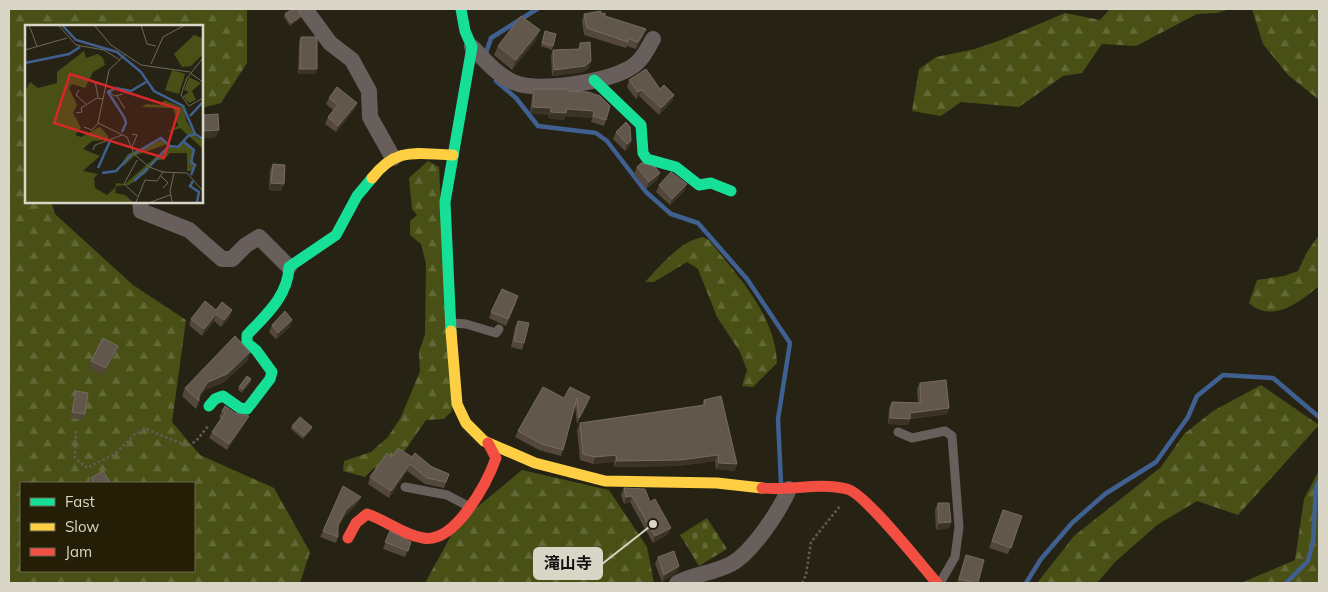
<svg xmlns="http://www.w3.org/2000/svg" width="1328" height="592" font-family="Mulish,'Noto Sans JP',sans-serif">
	<defs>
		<pattern id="forest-firs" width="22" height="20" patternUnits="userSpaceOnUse" patternTransform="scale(1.25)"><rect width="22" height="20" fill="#485016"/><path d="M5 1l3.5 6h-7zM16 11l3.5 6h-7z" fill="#626836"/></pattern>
		<pattern id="cemetery-stones" width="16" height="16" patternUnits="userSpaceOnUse" patternTransform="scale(1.25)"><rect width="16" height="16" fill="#485016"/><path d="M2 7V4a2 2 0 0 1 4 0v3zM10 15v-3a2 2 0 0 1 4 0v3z" fill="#626836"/></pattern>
	</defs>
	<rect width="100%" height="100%" fill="#262315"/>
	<!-- forest -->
	<path fill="url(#forest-firs)" fill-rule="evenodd" d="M 9,9 L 247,9 L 247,63 L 221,103 L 201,108 L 201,26 L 26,26 L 26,201 L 51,201 L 55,214 L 133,285 L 186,320 L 172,422 L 200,455 L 274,488 L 310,552 L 300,583 L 9,583 ZM 21,483 L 194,483 L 194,571 L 21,571 Z
		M 1110,9 L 1230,9 L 1217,13 L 1197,14 L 1136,46 L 1102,44 L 1082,73 L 1063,76 L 1019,107 L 961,102 L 941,116 L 912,111 L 919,69 L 936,57 L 975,49 L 1001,40 L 1065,13 L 1100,20 Z
		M 1252,9 L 1319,9 L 1319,100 L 1288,75 L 1263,44 Z
		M 428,161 L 439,167 L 452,411 L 444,419 L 426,420 L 403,453 L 373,469 L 365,477 L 343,471 L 344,461 L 371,452 L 388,437 L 401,417 L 420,371 L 419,352 L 425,334 L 426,264 L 421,244 L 410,235 L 410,221 L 417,215 L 412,209 L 409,178 Z
		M 1319,235 L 1319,286 C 1300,302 1272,324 1249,303 L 1257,280 L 1284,276 L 1298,271 L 1307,252 Z
		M 703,237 L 709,240 C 738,277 775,314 777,363 L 753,387 L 742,386 L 747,370 L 740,352 L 717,317 L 698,269 L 687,262 L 654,282 L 645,282 C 660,266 680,241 703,237 Z
		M 1261,385 L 1319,425 L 1238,515 L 1197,501 L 1157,525 L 1115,562 L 1097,583 L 1037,583 L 1074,536 L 1161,467 L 1184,434 L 1213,411 Z
		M 522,470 L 609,490 L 647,547 L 654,583 L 425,583 L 458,523 Z
		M 1319,470 L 1319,583 L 1241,583 L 1295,560 L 1304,499 Z"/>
	<!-- cemetery -->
	<path fill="url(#cemetery-stones)" d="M 707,518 L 727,549 L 699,566 L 680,535 Z"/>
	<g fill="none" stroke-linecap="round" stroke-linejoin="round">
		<!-- stream -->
		<path stroke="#3f6091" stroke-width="4.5" d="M 485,56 L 491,38 L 537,9
			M 496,81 L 516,98 L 538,126 L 596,133 L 607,141 L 646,192 L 671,214 L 698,223 L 747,279 L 790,343 L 778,419 L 781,483
			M 1026,583 L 1041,559 L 1072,523 L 1105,494 L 1156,462 L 1188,417 L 1197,396 L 1223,375 L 1273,378 L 1319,417
			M 1286,583 L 1308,561 L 1313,542 L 1316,487 L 1319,481"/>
		<!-- path -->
		<path stroke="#635c57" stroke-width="2.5" stroke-dasharray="2.5 2.5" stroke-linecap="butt" d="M 76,431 L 75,458 L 87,468 L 115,454 L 135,434 L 146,429 L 187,446 L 196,441 L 209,425
			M 802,583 L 806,575 L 811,542 L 840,506"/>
		<!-- lane -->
		<path stroke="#685e5c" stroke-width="9" d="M 453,323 L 466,324 L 496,333 L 499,329
			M 898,432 L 912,438 L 945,431 L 952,436 L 959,527 L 955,557 L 940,583
			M 405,487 L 447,495 L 468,506"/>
		<!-- street -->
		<path stroke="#685e5c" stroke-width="16" d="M 305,9 L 330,43 L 352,60 L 369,91 L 370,117 L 393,158
			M 472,47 C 485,60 496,74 513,82 C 538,93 606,82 630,68 C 641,62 647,50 653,39
			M 140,201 L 141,211 L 189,230 L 222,259 L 232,259 L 246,245 L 259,237 L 289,267
			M 677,583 C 694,574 714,573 731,564 C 752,553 780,510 789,489"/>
		<!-- fast -->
		<path stroke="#16e098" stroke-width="11" d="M 594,80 L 641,125 L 643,153 L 647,159 L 676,167 L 699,185 L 711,183 L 731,191
			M 451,331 L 445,202 L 472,47 L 465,31 L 461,9
			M 209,406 L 215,399 L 223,396 L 240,408 L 247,409 L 270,379 L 272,372 L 256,350 L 247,343 L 247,335 C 266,315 288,296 289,267 L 336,235 L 357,196 L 372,178"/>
		<!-- slow -->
		<path stroke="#ffcf43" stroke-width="11" d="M 372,178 C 397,146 416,154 453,155
			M 451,331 L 457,404 L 466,423 L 484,441 L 535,463 L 605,481 L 717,483 L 762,488"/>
		<!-- jam -->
		<path stroke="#f24e42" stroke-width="11" d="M 762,488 C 790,491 819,482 847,489 C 865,493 921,565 937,583
			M 348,538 L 356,523 L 367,514 C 386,520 403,535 423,538 C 455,544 487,483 496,458 L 488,443"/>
	</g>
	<!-- wall -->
	<path fill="#54483d" d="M 285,14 L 300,19 L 290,26 L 284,17 Z
		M 584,14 L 601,14 L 644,35 L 636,49 L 627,46 L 626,48 L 584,35 L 582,21 Z
		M 545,31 L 556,34 L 552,50 L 541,46 Z
		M 301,37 L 315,74 L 298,74 L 299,42 Z
		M 536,40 L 512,70 L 494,55 L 498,46 Z
		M 580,43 L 591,61 L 589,68 L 583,72 L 552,76 L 551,56 L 553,50 L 578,49 Z
		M 629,80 L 660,89 L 674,95 L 672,101 L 659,115 L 639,96 L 636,99 L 627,87 Z
		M 534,89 L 568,91 L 606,120 L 604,126 L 591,122 L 592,118 L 565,116 L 564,120 L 548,118 L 549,115 L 530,113 L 532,96 Z
		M 329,98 L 357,103 L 354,110 L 336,132 L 325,124 L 328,117 L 333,110 L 326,104 Z
		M 204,115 L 216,137 L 203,138 L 201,122 Z
		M 626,122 L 629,147 L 625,151 L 613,139 L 616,132 Z
		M 273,164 L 284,184 L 281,191 L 269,190 L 270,170 Z
		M 637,167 L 660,173 L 657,180 L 646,189 L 634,174 Z
		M 659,185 L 685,190 L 670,205 L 656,192 Z
		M 516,303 L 506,326 L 489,318 L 491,312 Z
		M 216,310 L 230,317 L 221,327 L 214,321 L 202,336 L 189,325 L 191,319 Z
		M 518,321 L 524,343 L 522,350 L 511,347 L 515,327 Z
		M 272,325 L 290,327 L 276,339 L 269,332 Z
		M 250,352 L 247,361 L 224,382 L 205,390 L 199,398 L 199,401 L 196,409 L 182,396 L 185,388 Z
		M 115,353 L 103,375 L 89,367 L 91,361 Z
		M 251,379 L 250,383 L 242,393 L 238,390 L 239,387 Z
		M 920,383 L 949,408 L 947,414 L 910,419 L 908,425 L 888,424 L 889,408 L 892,402 L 918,403 L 917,389 Z
		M 570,387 L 588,403 L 577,424 L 575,406 L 561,456 L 539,450 L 515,437 L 518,431 L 564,398 Z
		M 76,391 L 85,414 L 82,420 L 70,418 L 74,397 Z
		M 704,400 L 735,471 L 716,469 L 715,461 L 678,466 L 614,467 L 614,462 L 593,464 L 580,460 L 577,430 L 580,423 L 702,405 Z
		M 222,411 L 246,422 L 227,450 L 209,438 L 212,432 L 221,418 L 219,417 Z
		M 292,426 L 312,427 L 311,430 L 303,439 L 291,429 Z
		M 392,457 L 412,457 L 449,474 L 444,488 L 425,484 L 407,471 L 389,498 L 368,484 L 370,477 Z
		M 91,478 L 111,483 L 89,483 Z
		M 624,488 L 650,502 L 668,534 L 653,543 L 630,502 L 624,504 L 621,495 Z
		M 358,503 L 344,517 L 338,527 L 338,537 L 336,543 L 320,537 L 323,531 Z
		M 938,503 L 951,522 L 949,528 L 936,530 L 935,510 Z
		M 1003,510 L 1022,516 L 1008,554 L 989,548 Z
		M 390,531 L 411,542 L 405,557 L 383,549 Z
		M 966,555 L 978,583 L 957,583 Z
		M 658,557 L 679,566 L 677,572 L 662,582 L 655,564 Z"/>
	<!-- shaded-wall -->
	<path fill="#3c3327" d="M 301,16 L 300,19 L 290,26 L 291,23 Z
		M 646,29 L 644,35 L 636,49 L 638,42 Z
		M 540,30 L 536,40 L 512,70 L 516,60 Z
		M 591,61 L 589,68 L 583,72 L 552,76 L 554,70 Z
		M 300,69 L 317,69 L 315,74 L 298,74 Z
		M 642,90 L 639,96 L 636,99 L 638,92 Z
		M 674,95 L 672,101 L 659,115 L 661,108 Z
		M 357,103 L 354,110 L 336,132 L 338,126 Z
		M 533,107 L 551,108 L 549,115 L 530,113 Z
		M 567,109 L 594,111 L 592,118 L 565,116 L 564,120 L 548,118 L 551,112 Z
		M 219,130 L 216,137 L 203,138 L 205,131 Z
		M 631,141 L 629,147 L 625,151 L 627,144 Z
		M 660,173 L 657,180 L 646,189 L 649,182 Z
		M 271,183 L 284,184 L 281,191 L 269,190 Z
		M 687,184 L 685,190 L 670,205 L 672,199 Z
		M 232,310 L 230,317 L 221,327 L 224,320 Z
		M 216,314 L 214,321 L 202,336 L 204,329 Z
		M 292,320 L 290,327 L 276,339 L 278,333 Z
		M 118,346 L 115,353 L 103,375 L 106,368 Z
		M 250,352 L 247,361 L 224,382 L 205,390 L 198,400 L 199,395 L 208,382 Z
		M 251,379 L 250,383 L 242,393 L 243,389 Z
		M 590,397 L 588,403 L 577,424 L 579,418 Z
		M 949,408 L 947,414 L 908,419 L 910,413 Z
		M 249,416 L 246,422 L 227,450 L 229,444 Z
		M 890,418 L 910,419 L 908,425 L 888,424 Z
		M 312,427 L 311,430 L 303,439 L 304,436 Z
		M 616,455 L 614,462 L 593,464 L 595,457 Z
		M 718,455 L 715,461 L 678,466 L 614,467 L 617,461 Z
		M 719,463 L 737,464 L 735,471 L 716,469 Z
		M 410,464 L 407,471 L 389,498 L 391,491 Z
		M 632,496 L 630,502 L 624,504 L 626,497 Z
		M 361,497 L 358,503 L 344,517 L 336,532 L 338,525 L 346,510 Z
		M 951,522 L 949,528 L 936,530 L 939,523 Z
		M 671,528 L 668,534 L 653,543 L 655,536 Z
		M 679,566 L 677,572 L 662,582 L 664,575 Z"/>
	<!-- building -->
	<path fill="#62574c" stroke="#756b5f" d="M 292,9 L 298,9 L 301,16 L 291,23 L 285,14 Z
		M 601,11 L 601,14 L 605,13 L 605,16 L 646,29 L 638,42 L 627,38 L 628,42 L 587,28 L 584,14 Z
		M 521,16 L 540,30 L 516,60 L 498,46 Z
		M 545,31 L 556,34 L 553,46 L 542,43 Z
		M 301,37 L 317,37 L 317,69 L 300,69 Z
		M 590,42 L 591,61 L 585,66 L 554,70 L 553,50 L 580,49 L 580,43 Z
		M 646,69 L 660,89 L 664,85 L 674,95 L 661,108 L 642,90 L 638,92 L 629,80 Z
		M 337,87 L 357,103 L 338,126 L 328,117 L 338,105 L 329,98 Z
		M 534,89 L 567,89 L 568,91 L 588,92 L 600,96 L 610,106 L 606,120 L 593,116 L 594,111 L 567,109 L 566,113 L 551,112 L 551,108 L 533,107 Z
		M 218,114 L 219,130 L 205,131 L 204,115 Z
		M 626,122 L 630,127 L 631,141 L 627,144 L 616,132 Z
		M 641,163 L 655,167 L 660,173 L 649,182 L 637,167 Z
		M 273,164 L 285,165 L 284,184 L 271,183 Z
		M 671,172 L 687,184 L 672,199 L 659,185 Z
		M 502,289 L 518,296 L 508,319 L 491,312 Z
		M 205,301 L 216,310 L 222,302 L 232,310 L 224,320 L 216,314 L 204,329 L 191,319 Z
		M 285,311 L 292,320 L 278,333 L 272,325 Z
		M 518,321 L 529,323 L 524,343 L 514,341 Z
		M 235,336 L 250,352 L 227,374 L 208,382 L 199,395 L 199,401 L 185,388 Z
		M 103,338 L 118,346 L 106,368 L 91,361 Z
		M 247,376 L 251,379 L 243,389 L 239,387 Z
		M 946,380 L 949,408 L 910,413 L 910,419 L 890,418 L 892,402 L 921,403 L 920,383 Z
		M 543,387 L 564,398 L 570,387 L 590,397 L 579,418 L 577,398 L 563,450 L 542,444 L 518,431 Z
		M 76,391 L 88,393 L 85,414 L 72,412 Z
		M 721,396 L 737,464 L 719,463 L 718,455 L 680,460 L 617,461 L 616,455 L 595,457 L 583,454 L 580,423 L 705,405 L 704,400 Z
		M 225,406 L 235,413 L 249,416 L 229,444 L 212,432 L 225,413 L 222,411 Z
		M 300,417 L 312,427 L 304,436 L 292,426 Z
		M 398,448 L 412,457 L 415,453 L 432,467 L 449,474 L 446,482 L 427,478 L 410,464 L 391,491 L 370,477 L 387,453 L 392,457 Z
		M 103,471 L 111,483 L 94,483 L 91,478 Z
		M 343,486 L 361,497 L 346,510 L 338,525 L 338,537 L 323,531 Z
		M 624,488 L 645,489 L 650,502 L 655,499 L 671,528 L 655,536 L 632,496 L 626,497 Z
		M 938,503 L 949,503 L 951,522 L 939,523 Z
		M 1003,510 L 1022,516 L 1011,548 L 992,541 Z
		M 390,531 L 411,542 L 408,551 L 385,542 Z
		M 674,551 L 679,566 L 664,575 L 658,557 Z
		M 966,555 L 984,560 L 978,583 L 975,583 L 959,579 Z"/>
	<!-- overview -->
	<g transform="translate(25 25)">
		<rect width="178" height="178" fill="#262315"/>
		<path d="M 59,26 L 61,33 L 73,29 L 78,33 L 80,40 L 68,47 L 60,63 L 47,59 L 44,63 L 52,80 L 48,88 L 56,103 L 50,110 L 56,112 L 75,102 L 83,111 L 83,115 L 67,116 L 58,124 L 75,131 L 58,146 L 73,149 L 69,153 L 70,163 L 82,170 L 90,163 L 91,158 L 100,159 L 143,121 L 151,123 L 159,118 L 168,125 L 168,146 L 162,146 L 162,128 L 145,128 L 138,135 L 131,135 L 121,148 L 104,160 L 91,161 L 90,168 L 100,170 L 108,177 L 0,177 L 0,67 L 5,57 L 13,63 L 32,58 L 32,47 ZM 139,75 L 159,83 L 161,95 L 170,111 L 177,115 L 177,123 L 155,103 L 140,108 L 153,101 L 148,83 L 117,82 L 121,79 L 135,80 ZM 139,114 L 142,119 L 109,131 L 99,141 L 97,138 L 103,129 Z" fill="#485016"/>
		<path d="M 169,10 L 177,13 L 177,30 L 166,41 L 157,42 L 149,29 ZM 147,45 L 160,49 L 154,69 L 140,65 ZM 164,52 L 176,58 L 167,66 L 171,75 L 164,78 L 158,71 L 164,67 L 159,65 Z" fill="#485016"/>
		<path fill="none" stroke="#3f6091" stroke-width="2.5" d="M 37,0 L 51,15 L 92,27 L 116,47 L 129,66 L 158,81 L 170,109 L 178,114M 0,38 L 44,29 L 55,22M 165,91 L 178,77M 97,107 L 101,98 L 99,92 L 83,67 L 91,63 L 106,66 L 121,57M 159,117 L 169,125 L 166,137 L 170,140 L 166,150M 110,128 L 136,113 L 145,121 L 153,122 L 163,111 L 170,109M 125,141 L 144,121M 73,143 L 85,116M 77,148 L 91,146 L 107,129M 109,156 L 123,143M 168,156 L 165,161 L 174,167 L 172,177"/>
		<path fill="none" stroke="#6e6b5c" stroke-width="1" d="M 4,0 L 12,21M 33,0 L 51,20 L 79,25 L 95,35M 69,0 L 86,20 L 116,40 L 165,47M 116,0 L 122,19 L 131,21M 0,25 L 42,13M 101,29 L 84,45 L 73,98 L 102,112 L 109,129 L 124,142 L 138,147 L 162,148 L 178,166M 178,33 L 162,53 L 156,70 L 164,81 L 178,73M 126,39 L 138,12 L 160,0M 165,48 L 178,57M 70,56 L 73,72M 54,65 L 51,70 L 61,79M 83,65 L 89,71 L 98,69M 92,71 L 100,84M 51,88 L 57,87 L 56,83 L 72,73 L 78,74M 59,102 L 67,105 L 73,98M 107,122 L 112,110 L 107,109M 68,125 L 70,120 L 97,110M 136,151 L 143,158 L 138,163M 112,171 L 99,159 L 112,135M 111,177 L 120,155 L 132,156 L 138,147M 126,177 L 145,170M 147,177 L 145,166 L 149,148"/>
		<path fill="#d62828" fill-opacity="0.15" stroke="#d62828" stroke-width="2.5" d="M 45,49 L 154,84 L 139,133 L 29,98 Z"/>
		<rect width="178" height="178" fill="none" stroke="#d9d6c7" stroke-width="2.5"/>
	</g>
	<!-- callouts -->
	<path fill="none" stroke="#d9d6c7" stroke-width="2" d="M653 524L602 564"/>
	<circle fill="#d9d6c7" stroke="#231e05" stroke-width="2" cx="653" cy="524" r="5"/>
	<rect fill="#d9d6c7" stroke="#d9d6c7" stroke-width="2" x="534" y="548" width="68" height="31" rx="5"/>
	<g font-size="16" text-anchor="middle" font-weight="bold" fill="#111">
		<text x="568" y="569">滝山寺</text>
	</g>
	<!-- border -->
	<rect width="1328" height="592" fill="none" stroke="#d9d6c7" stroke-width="20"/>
	<!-- legend -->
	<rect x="20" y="482" width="175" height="90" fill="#231e05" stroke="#6c6853"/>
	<rect x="30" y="498" width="25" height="8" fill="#16e098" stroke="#6c6853"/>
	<text x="65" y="507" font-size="15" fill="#d9d6c7">Fast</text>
	<rect x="30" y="523" width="25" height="8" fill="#ffcf43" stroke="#6c6853"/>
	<text x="65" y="532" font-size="15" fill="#d9d6c7">Slow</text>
	<rect x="30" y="548" width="25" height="8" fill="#f24e42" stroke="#6c6853"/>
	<text x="65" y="557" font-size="15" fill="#d9d6c7">Jam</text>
</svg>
